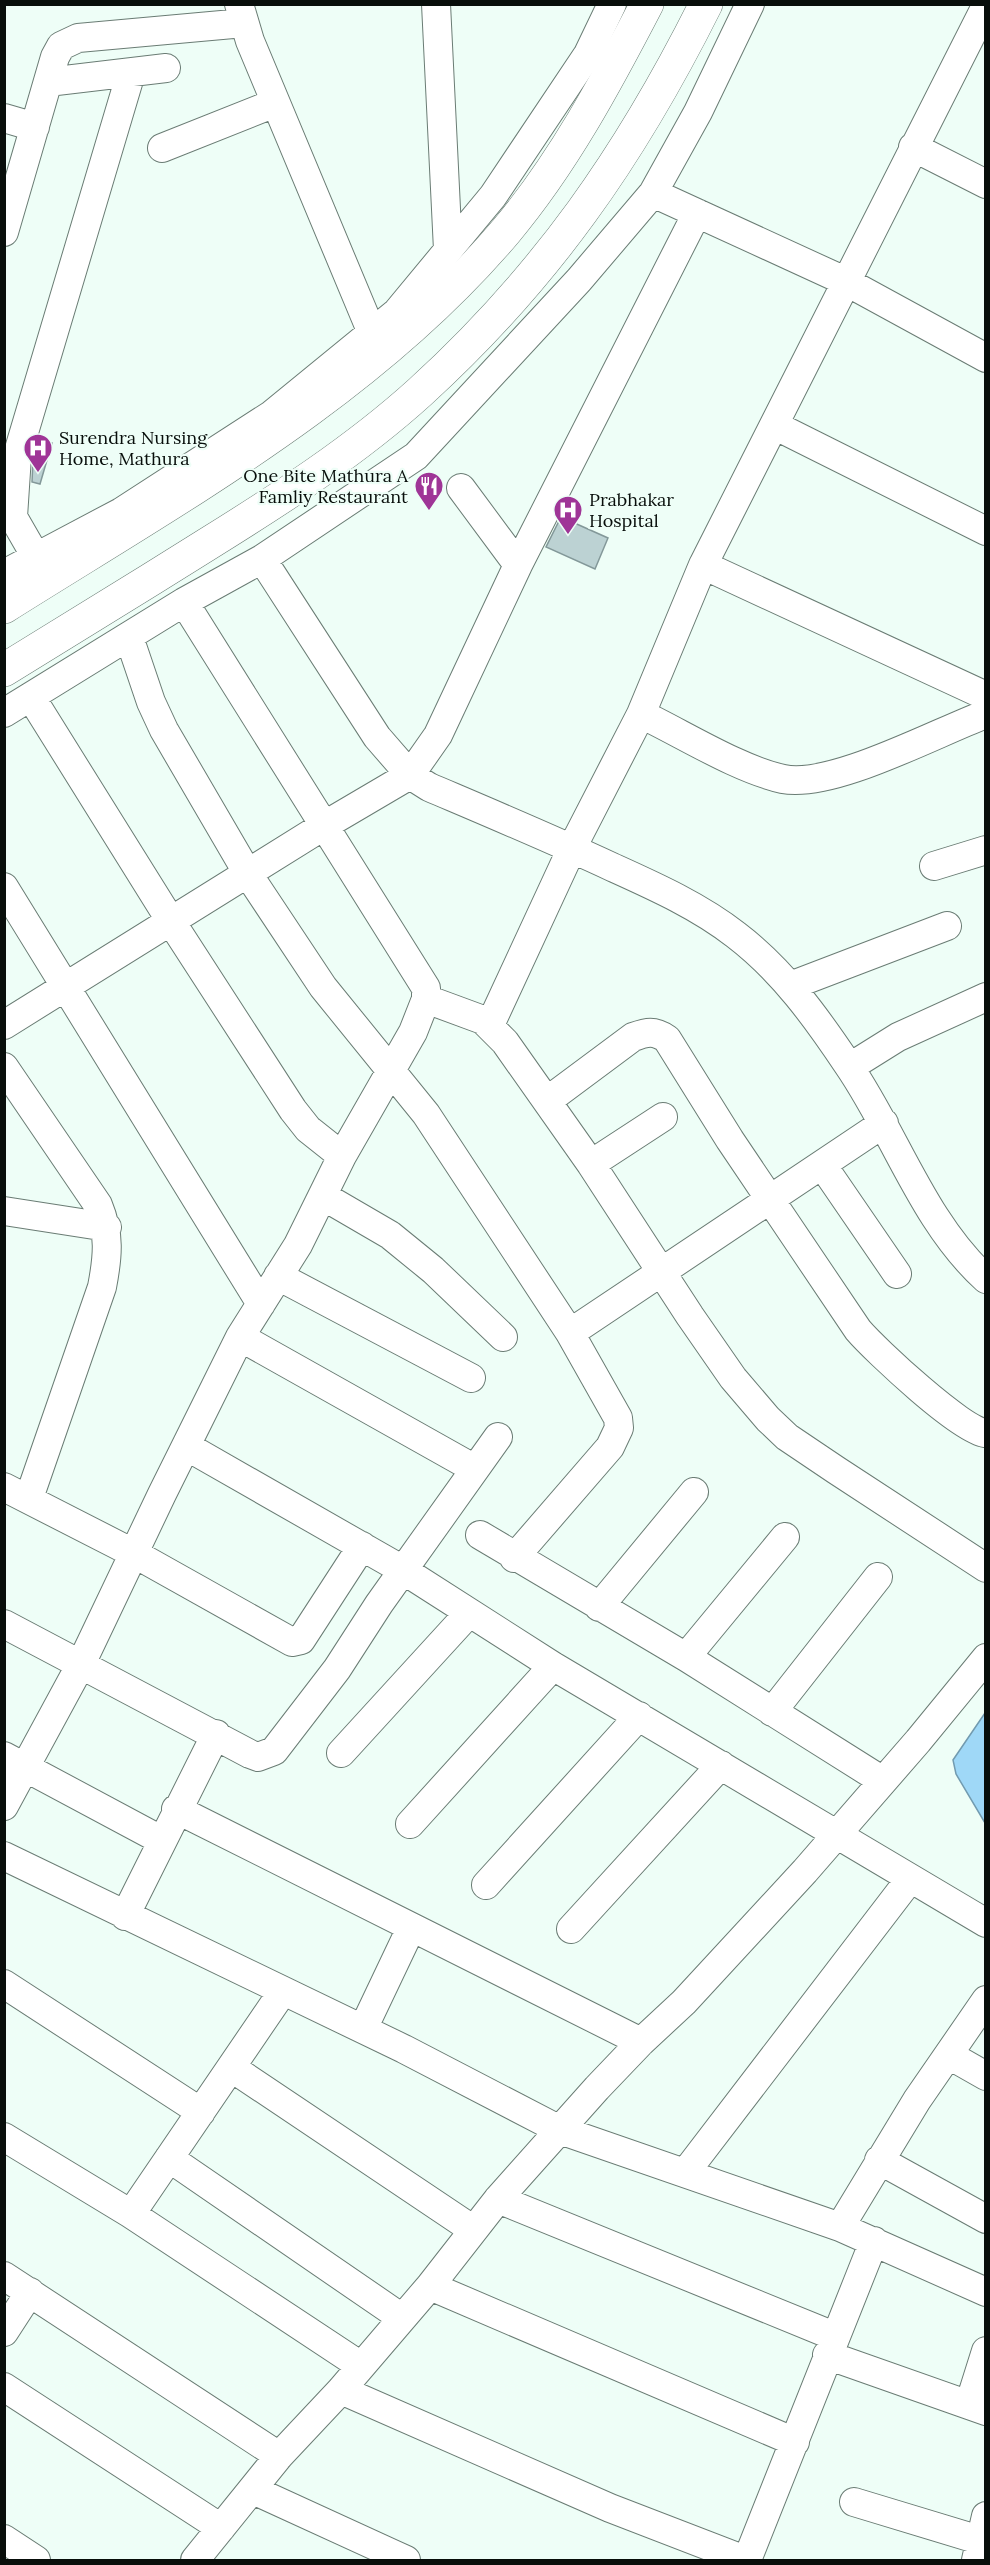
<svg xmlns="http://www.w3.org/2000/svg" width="990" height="2565" font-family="Lora,serif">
	<rect width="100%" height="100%" fill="#eefef7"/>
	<!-- water -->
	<path fill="#9fd8f7" stroke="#729bb0" stroke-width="1.5" d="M 985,1713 L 985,1823 L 956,1774 L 953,1760 Z"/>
	<!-- building -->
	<path fill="#bcd2d3" stroke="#839899" stroke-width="1.5" d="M 39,439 L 52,443 L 40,484 L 32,482 L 33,459 Z
		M 561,517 L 608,538 L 595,569 L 546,547 Z"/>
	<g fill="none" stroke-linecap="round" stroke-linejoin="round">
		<!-- minor casing -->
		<g stroke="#6a7c74" stroke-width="30">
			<path id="minor" d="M 239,4 L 250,41 L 372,333
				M 436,4 L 448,250
				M 48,82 L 166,68
				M 4,118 L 35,127
				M 913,147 L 986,184
				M 162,148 L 275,103
				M 653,193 L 845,281 L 986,358
				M 4,232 L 55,57 L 61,46 L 78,38 L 244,23
				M 774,425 L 986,531
				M 461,488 L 518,565 L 697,213
				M 36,557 L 13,517 L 17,456 L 131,73
				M 262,559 L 377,737 L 410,775 L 429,787 C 490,813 552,839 612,867 C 654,886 699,906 736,935 C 782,970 816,1017 848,1065 C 895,1133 923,1222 986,1279
				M 703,565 L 986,696
				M 4,574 L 121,512 L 271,415 L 397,312 L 493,196 L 588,54 L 612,4
				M 129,637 L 151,702 L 164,730 L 248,874 L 323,987 L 426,1114 L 570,1333 L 618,1418 L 619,1428 L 610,1447 L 514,1558
				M 31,697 L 172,923 L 293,1110 L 308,1129 L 342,1156
				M 4,713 L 184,602 L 262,559 L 416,456 L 579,280 L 653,193 L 698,112 L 750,4
				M 641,714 C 683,734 738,769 783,779 C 832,789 935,733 986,714
				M 934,866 L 986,850
				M 4,887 L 261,1304
				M 790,986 L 947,926
				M 426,999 L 483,1020 L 505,1042 L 591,1164 L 690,1316 L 733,1378 L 768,1419 L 787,1437 L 836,1470 L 986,1568
				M 4,1025 L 325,825 L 410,775 L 438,735 L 518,565
				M 490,1025 L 572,848 L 641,714 L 703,565 L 986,6
				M 4,1067 L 98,1205 C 110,1234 108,1256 102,1287 L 29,1498
				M 850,1067 L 898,1037 L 986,997
				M 547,1101 L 633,1037 C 647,1032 654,1030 667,1039 L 730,1140 L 858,1330 C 875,1350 964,1433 986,1433
				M 591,1164 L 663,1117
				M 823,1166 L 897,1274
				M 323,1196 L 390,1235 L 433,1270 L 503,1337
				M 4,1211 L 107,1227
				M 278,1276 L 471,1378
				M 570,1333 L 884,1123
				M 240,1337 L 475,1469
				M 186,1446 L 403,1570 L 553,1666 L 986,1923
				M 4,1487 L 135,1554 L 292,1642 L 301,1640 L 362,1546
				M 480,1535 L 686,1657 L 883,1781
				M 599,1607 L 694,1492
				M 4,1624 L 250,1754 L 258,1757 L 274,1751 L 337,1669 L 379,1604 L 498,1437
				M 686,1657 L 785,1537
				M 772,1712 L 878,1577
				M 341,1753 L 469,1613
				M 4,1756 L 161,1840
				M 4,1806 L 81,1664 L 162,1494 L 240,1337 L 298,1245 L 342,1156 L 413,1032 L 426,999 L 426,988 L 184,602
				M 176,1809 L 641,2042
				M 410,1824 L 553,1666
				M 4,1856 L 404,2049 L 560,2130 L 840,2227 L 986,2292
				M 486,1885 L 639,1716
				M 125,1916 L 216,1734
				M 571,1929 L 721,1765
				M 4,1984 L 201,2112
				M 363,2029 L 411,1928
				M 949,2055 L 986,2076
				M 232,2068 L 472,2229
				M 4,2137 L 131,2214 L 361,2366
				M 169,2158 L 402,2318
				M 879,2160 L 986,2219
				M 685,2173 L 910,1879
				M 498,2199 L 834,2336
				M 131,2214 L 283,1991
				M 840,2227 L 917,2100 L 986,2000
				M 4,2276 L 279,2456
				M 430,2286 L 795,2442
				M 4,2332 L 30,2292
				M 827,2355 L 986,2411
				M 4,2387 L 221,2528
				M 341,2390 L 610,2508 L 745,2560
				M 969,2405 L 986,2351
				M 253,2490 L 406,2560
				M 854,2502 L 986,2542
				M 4,2539 L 36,2560
				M 195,2560 L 279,2456 L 341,2390 L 430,2286 L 498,2199 L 597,2088 L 641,2042 L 684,2002 L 805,1871 L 918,1741 L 986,1658
				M 747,2560 L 874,2241
				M 976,2560 L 986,2516"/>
		</g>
		<!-- highway casing -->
		<g stroke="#6a7c74" stroke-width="34">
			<path id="highway" d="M 4,607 C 180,496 370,392 506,231 C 563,163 606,83 647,4
				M 4,670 C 72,628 139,587 206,545 C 280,499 355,451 420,392 C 546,277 630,156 706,4"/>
		</g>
		<!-- minor -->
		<use href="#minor" stroke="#fff" stroke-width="28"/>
		<!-- highway -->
		<use href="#highway" stroke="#fff" stroke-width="33"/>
	</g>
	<!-- icons -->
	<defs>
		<g id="hospital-pin" transform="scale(1.5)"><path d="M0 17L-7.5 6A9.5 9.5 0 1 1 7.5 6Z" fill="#9f3597" stroke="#eefef7"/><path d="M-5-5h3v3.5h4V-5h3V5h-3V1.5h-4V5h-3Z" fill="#fff"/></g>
		<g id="restaurant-pin" transform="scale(1.5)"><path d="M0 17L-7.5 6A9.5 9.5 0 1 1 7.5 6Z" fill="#9f3597" stroke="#eefef7"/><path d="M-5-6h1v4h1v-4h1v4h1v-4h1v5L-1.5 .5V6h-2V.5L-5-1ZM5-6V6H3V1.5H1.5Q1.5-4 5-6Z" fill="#fff"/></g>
	</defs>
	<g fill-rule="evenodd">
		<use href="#hospital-pin" x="38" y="448"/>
		<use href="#restaurant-pin" x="429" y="486"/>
		<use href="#hospital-pin" x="568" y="510"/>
	</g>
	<g text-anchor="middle" stroke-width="4.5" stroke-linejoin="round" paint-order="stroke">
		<!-- poi labels -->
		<g font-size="18" fill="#080e0b" stroke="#eefef7" text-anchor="start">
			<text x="59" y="444">Surendra Nursing<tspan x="59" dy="21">Home, Mathura</tspan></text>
			<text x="408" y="482" text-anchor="end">One Bite Mathura A<tspan x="408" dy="21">Famliy Restaurant</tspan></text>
			<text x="589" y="506">Prabhakar<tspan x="589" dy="21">Hospital</tspan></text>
		</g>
	</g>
	<!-- border -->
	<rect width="990" height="2565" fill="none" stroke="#080e0b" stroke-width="12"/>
</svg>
